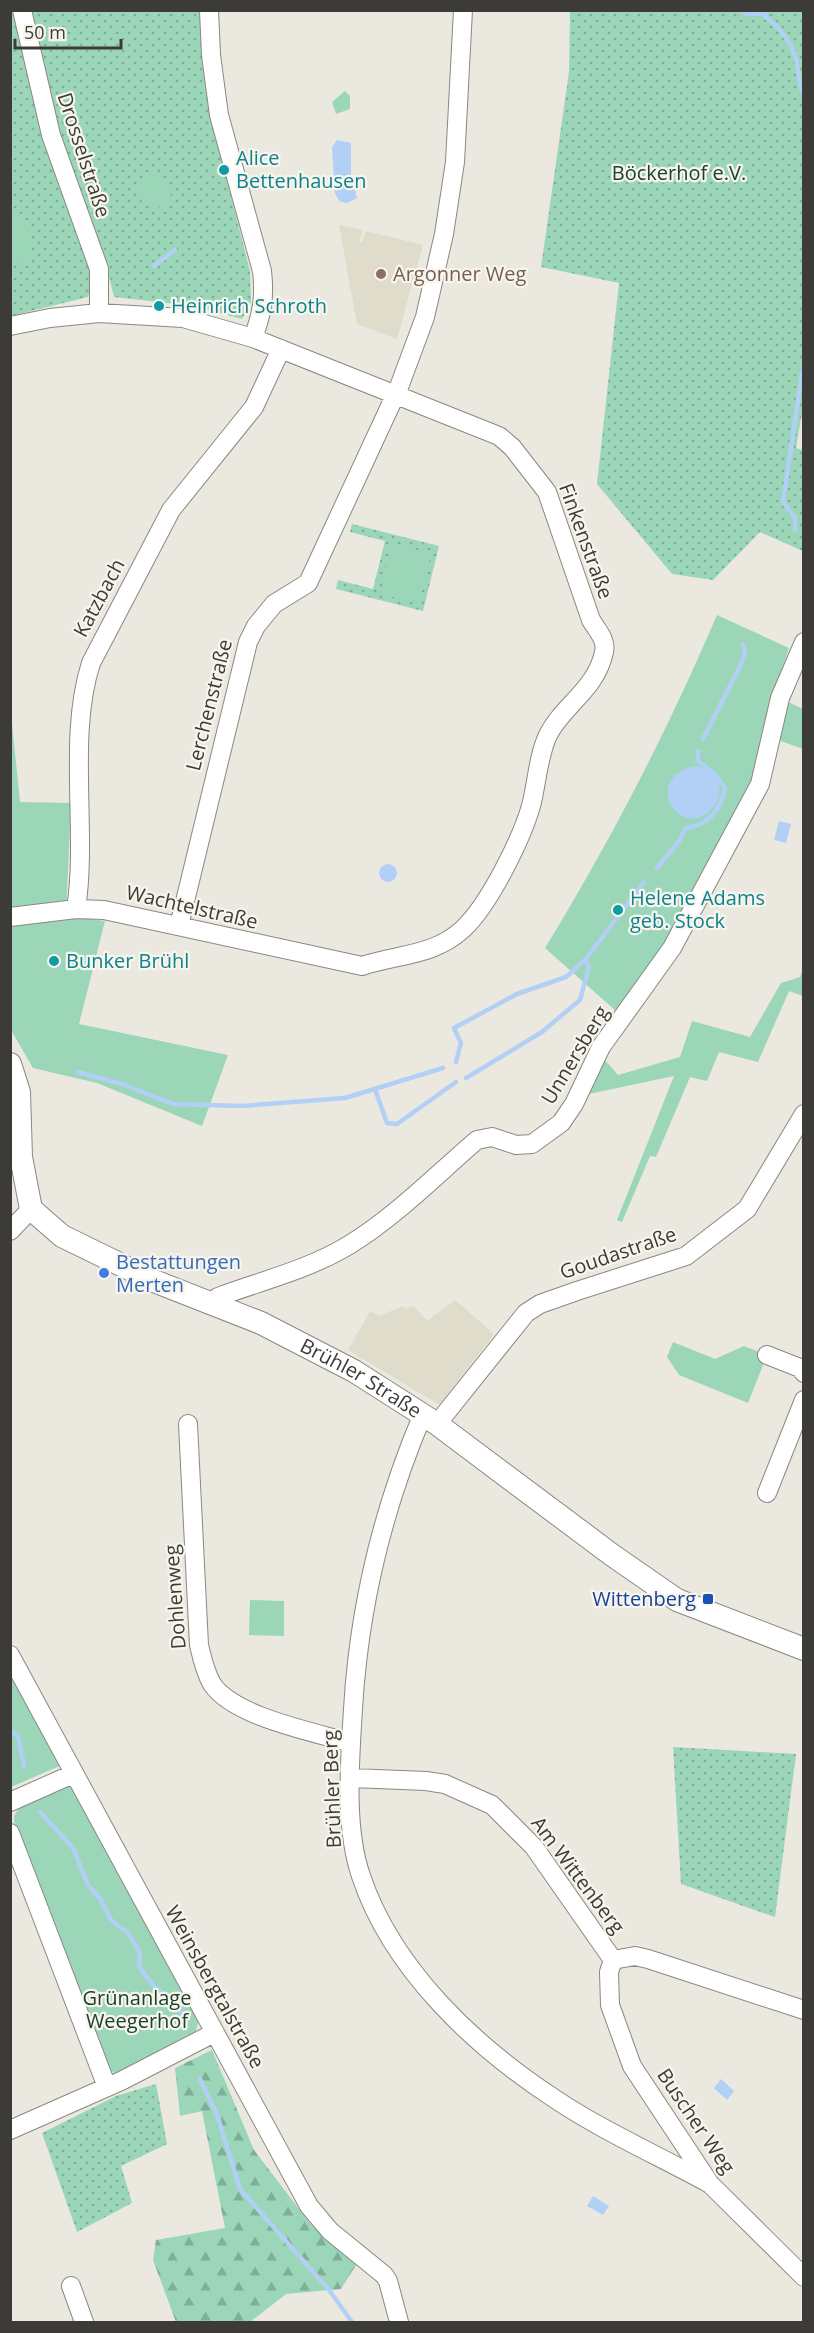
<svg xmlns="http://www.w3.org/2000/svg" width="814" height="2333" font-family="'Open Sans',sans-serif">
	<defs>
		<pattern id="grass-dots" width="8" height="8" patternUnits="userSpaceOnUse" patternTransform="scale(1.5)"><rect width="8" height="8" fill="#9bd6b9"/><path d="M2 2h.1M6 6h.1" fill="none" stroke="#80af97" stroke-width="1.8" stroke-linecap="round"/></pattern>
		<pattern id="forest-firs" width="22" height="20" patternUnits="userSpaceOnUse" patternTransform="scale(1.5)"><rect width="22" height="20" fill="#9bd6b9"/><path d="M5 1l3.5 6h-7zM16 11l3.5 6h-7z" fill="#80af97"/></pattern>
	</defs>
	<rect width="100%" height="100%" fill="#eae8df"/>
	<!-- built -->
	<path fill="#e0dccc" d="M 339,225 L 363,230 L 359,242 L 362,243 L 366,231 L 423,245 L 397,339 L 357,324 Z
		M 455,1300 L 494,1334 L 440,1405 L 348,1350 L 370,1311 L 379,1316 L 403,1306 L 406,1309 L 414,1306 L 427,1321 Z"/>
	<!-- grass -->
	<path fill="url(#grass-dots)" d="M 15,10 L 26,69 L 44,134 L 90,258 L 93,282 L 88,297 L 11,316 L 10,11 Z
		M 29,11 L 202,11 L 218,144 L 250,271 L 251,302 L 242,319 L 194,306 L 114,297 L 105,260 L 52,111 Z
		M 570,11 L 803,11 L 804,401 L 796,448 L 803,450 L 803,551 L 760,532 L 713,580 L 672,574 L 597,484 L 619,283 L 541,267 L 569,72 Z
		M 352,524 L 439,546 L 423,611 L 336,589 L 338,580 L 373,589 L 385,541 L 350,532 Z
		M 673,1747 L 796,1754 L 775,1917 L 681,1884 Z
		M 156,2084 L 167,2144 L 121,2166 L 132,2203 L 77,2232 L 42,2133 L 116,2096 Z"/>
	<!-- forest -->
	<path fill="url(#forest-firs)" d="M 212,2050 L 254,2150 L 312,2226 L 358,2262 L 341,2289 L 286,2294 L 250,2322 L 176,2322 L 153,2260 L 156,2240 L 225,2228 L 202,2111 L 180,2116 L 175,2068 Z"/>
	<!-- park -->
	<path fill="#9bd6b9" d="M 345,91 L 350,96 L 350,109 L 336,114 L 332,102 Z
		M139 192a16 16 0 1 1 32 0a16 16 0 1 1-32 0Z
		M 24,213 L 34,259 L 11,264 L 11,216 Z
		M 392,544 L 431,553 L 419,603 L 380,594 Z
		M 717,615 L 789,648 L 766,718 L 754,780 L 668,944 L 616,1011 L 545,948 C 611,840 667,732 717,615 Z
		M 788,702 L 803,709 L 803,749 L 778,740 Z
		M 11,714 L 20,802 L 71,803 L 66,915 L 105,921 L 79,1024 L 228,1055 L 202,1126 L 97,1083 L 33,1068 L 11,1030 Z
		M 803,969 L 803,996 L 789,991 L 758,1062 L 719,1052 L 707,1081 L 690,1077 L 656,1157 L 650,1156 L 622,1222 L 617,1220 L 674,1076 L 584,1095 L 603,1058 L 618,1075 L 680,1057 L 692,1021 L 750,1037 L 781,983 L 800,977 Z
		M 673,1342 L 715,1359 L 744,1346 L 767,1355 L 748,1403 L 679,1375 L 667,1357 Z
		M 250,1600 L 284,1601 L 284,1636 L 249,1635 Z
		M 10,1667 L 62,1765 L 11,1787 L 10,1787 Z
		M 65,1785 L 71,1786 L 199,2019 L 195,2034 L 115,2073 L 105,2067 L 34,1869 L 14,1821 C 12,1803 50,1792 65,1785 Z"/>
	<!-- water -->
	<path fill="#b2d0f5" d="M 738,11 L 769,11 L 765,16 L 746,16 Z
		M 337,140 L 351,143 L 351,175 L 357,198 L 347,203 L 339,201 L 335,193 L 332,147 Z
		M 696,766 C 750,779 699,846 672,806 C 659,787 676,768 696,766 Z
		M 779,821 L 791,824 L 786,843 L 774,840 Z
		M379 873a9 9 0 1 1 18 0a9 9 0 1 1-18 0Z
		M 721,2079 L 734,2091 L 727,2100 L 714,2088 Z
		M 593,2196 L 609,2206 L 603,2215 L 587,2206 Z"/>
	<g fill="none" stroke-linecap="round" stroke-linejoin="round">
		<!-- stream -->
		<path stroke="#b2d0f5" stroke-width="4.5" d="M 765,16 C 779,28 791,40 796,59 C 799,72 798,83 804,96
			M 154,266 L 175,250
			M 795,530 L 795,518 L 783,502 L 804,360
			M 703,739 L 742,662 L 745,652 L 743,644
			M 657,868 L 679,841 L 686,828 C 709,825 721,810 725,788 L 714,773 L 698,761 L 698,751
			M 456,1062 L 461,1043 L 454,1028 L 517,994 L 566,977 L 585,960 L 644,882
			M 78,1072 L 122,1084 L 173,1104 L 242,1106 L 345,1098 L 443,1068
			M 466,1078 L 542,1032 L 580,1000 L 589,967 L 585,960
			M 375,1089 L 387,1123 L 397,1124 L 456,1082
			M 10,1731 L 18,1736 L 24,1766
			M 40,1812 L 73,1848 L 88,1885 L 101,1900 L 111,1920 L 128,1933 L 140,1953 L 139,1966 L 155,1988 L 179,2003 L 183,2018
			M 200,2079 L 217,2115 L 240,2189 L 329,2290 L 352,2322"/>
		<!-- minor casing -->
		<g stroke="#8a8880" stroke-width="20">
			<path id="minor" d="M 22,10 L 51,135 L 99,269 L 99,313
				M 209,10 L 211,55 L 219,115 L 262,271 C 265,297 262,314 253,338
				M 10,326 L 50,318 L 99,313 L 183,318 L 253,338 L 499,436 L 512,447 L 547,492 L 591,620 C 597,630 607,640 604,652 C 596,690 563,705 548,735 C 538,756 537,783 531,806 C 521,840 489,905 463,929 C 434,956 398,954 362,966 L 104,910 L 76,909 L 10,917
				M 76,909 C 88,832 67,737 91,663 L 171,510 L 254,407 L 281,349
				M 179,926 L 248,642 L 256,626 L 274,604 L 308,583 L 399,387 L 425,317 L 444,234 L 455,162 L 463,10
				M 10,1231 L 31,1209
				M 208,1304 L 218,1297 C 261,1281 310,1269 349,1245 C 395,1217 436,1175 477,1140 L 492,1137 L 516,1145 L 532,1144 L 561,1123 L 574,1104 L 601,1047 L 672,948 L 760,784 L 780,698 L 804,642
				M 767,1355 L 800,1368 L 804,1373
				M 423,1414 C 383,1508 359,1607 353,1709 C 350,1760 344,1827 361,1876 C 392,1969 474,2046 555,2099 C 603,2131 659,2156 710,2184
				M 188,1424 L 199,1645 C 202,1658 205,1672 212,1684 C 234,1717 314,1732 351,1743
				M 437,1424 L 526,1313 L 540,1304 L 577,1291 L 686,1256 L 747,1209 L 804,1114
				M 767,1493 L 804,1400
				M 10,1655 L 309,2206 L 330,2231 L 384,2275 L 388,2281 L 399,2322
				M 352,1778 L 426,1781 L 445,1784 L 492,1805 L 534,1847 L 613,1960 L 635,1956 L 648,1959 L 804,2010
				M 10,1802 L 73,1774
				M 10,1833 L 107,2087
				M 613,1960 L 609,1972 L 610,2005 L 632,2066 L 710,2184 L 804,2277
				M 10,2130 L 121,2081 L 214,2033
				M 71,2286 L 84,2322"/>
		</g>
		<!-- major casing -->
		<g stroke="#8a8880" stroke-width="24">
			<g id="major">
				<path id="s1" d="M 10,1064 L 19,1092 L 21,1157 L 31,1209 L 62,1236 L 154,1281 L 261,1323 L 354,1371 L 437,1424 L 612,1555 L 677,1600 L 804,1649"/>
			</g>
		</g>
		<!-- minor -->
		<use href="#minor" stroke="#fff" stroke-width="18"/>
		<!-- major -->
		<use href="#major" stroke="#fff" stroke-width="22"/>
	</g>
	<!-- markers -->
	<g fill="#0f9aa8" stroke="#f7f5ec" stroke-width="2">
		<circle cx="224" cy="170" r="6"/>
		<circle cx="159" cy="306" r="6"/>
		<circle cx="618" cy="910" r="6"/>
		<circle cx="54" cy="961" r="6"/>
	</g>
	<circle fill="#8d6e63" stroke="#f7f5ec" stroke-width="2" cx="381" cy="274" r="6"/>
	<circle fill="#3f7fe0" stroke="#f7f5ec" stroke-width="2" cx="104" cy="1273" r="6"/>
	<rect fill="#1a4fb4" stroke="#f7f5ec" stroke-width="2" x="702" y="1593" width="12" height="12" rx="3"/>
	<g text-anchor="middle" stroke-width="4.5" stroke-linejoin="round" paint-order="stroke">
		<!-- street labels -->
		<g font-size="20" fill="#3c3b37" stroke="#f7f5ec">
			<text transform="translate(84 155) rotate(72)" y="7">Drosselstraße</text>
			<text transform="translate(586 541) rotate(70)" y="7">Finkenstraße</text>
			<text transform="translate(99 598) rotate(-62)" y="7">Katzbach</text>
			<text transform="translate(209 705) rotate(-76)" y="7">Lerchenstraße</text>
			<text transform="translate(192 907) rotate(13)" y="7">Wachtelstraße</text>
			<text transform="translate(575 1055) rotate(-59)" y="7">Unnersberg</text>
			<text transform="translate(618 1253) rotate(-19)" y="7">Goudastraße</text>
			<text dy="7" stroke="none"><textPath href="#s1" startOffset="520">Brühler Straße</textPath></text>
			<text transform="translate(175 1597) rotate(-94)" y="7">Dohlenweg</text>
			<text transform="translate(332 1789) rotate(-92)" y="7">Brühler Berg</text>
			<text transform="translate(578 1875) rotate(53)" y="7">Am Wittenberg</text>
			<text transform="translate(215 1987) rotate(61)" y="7">Weinsbergtalstraße</text>
			<text transform="translate(696 2121) rotate(56)" y="7">Buscher Weg</text>
		</g>
		<!-- culture labels -->
		<g font-size="20" fill="#0d838f" stroke="#f7f5ec" text-anchor="start">
			<text x="236" y="165">Alice<tspan x="236" dy="23">Bettenhausen</tspan></text>
			<text x="171" y="313">Heinrich Schroth</text>
			<text x="630" y="905">Helene Adams<tspan x="630" dy="23">geb. Stock</tspan></text>
			<text x="66" y="968">Bunker Brühl</text>
		</g>
		<!-- park labels -->
		<g font-size="20" fill="#1a402f" stroke="#f7f5ec">
			<text x="679" y="180">Böckerhof e.V.</text>
			<text x="137" y="2005">Grünanlage<tspan x="137" dy="23">Weegerhof</tspan></text>
		</g>
		<!-- education labels -->
		<g font-size="20" fill="#785e54" stroke="#f7f5ec" text-anchor="start">
			<text x="393" y="281">Argonner Weg</text>
		</g>
		<!-- shop labels -->
		<g font-size="20" fill="#366cbe" stroke="#f7f5ec" text-anchor="start">
			<text x="116" y="1269">Bestattungen<tspan x="116" dy="23">Merten</tspan></text>
		</g>
		<!-- transit labels -->
		<g font-size="20" fill="#164399" stroke="#f7f5ec" text-anchor="end">
			<text x="696" y="1606">Wittenberg</text>
		</g>
	</g>
	<!-- border -->
	<rect width="814" height="2333" fill="none" stroke="#3c3b37" stroke-width="24"/>
	<!-- scale -->
	<path d="M15 39v9h106v-9" fill="none" stroke="#3c3b37" stroke-width="3"/>
	<text x="24" y="39" font-size="18" fill="#3c3b37" stroke="#f7f5ec" stroke-width="4.5" paint-order="stroke">50 m</text>
</svg>
